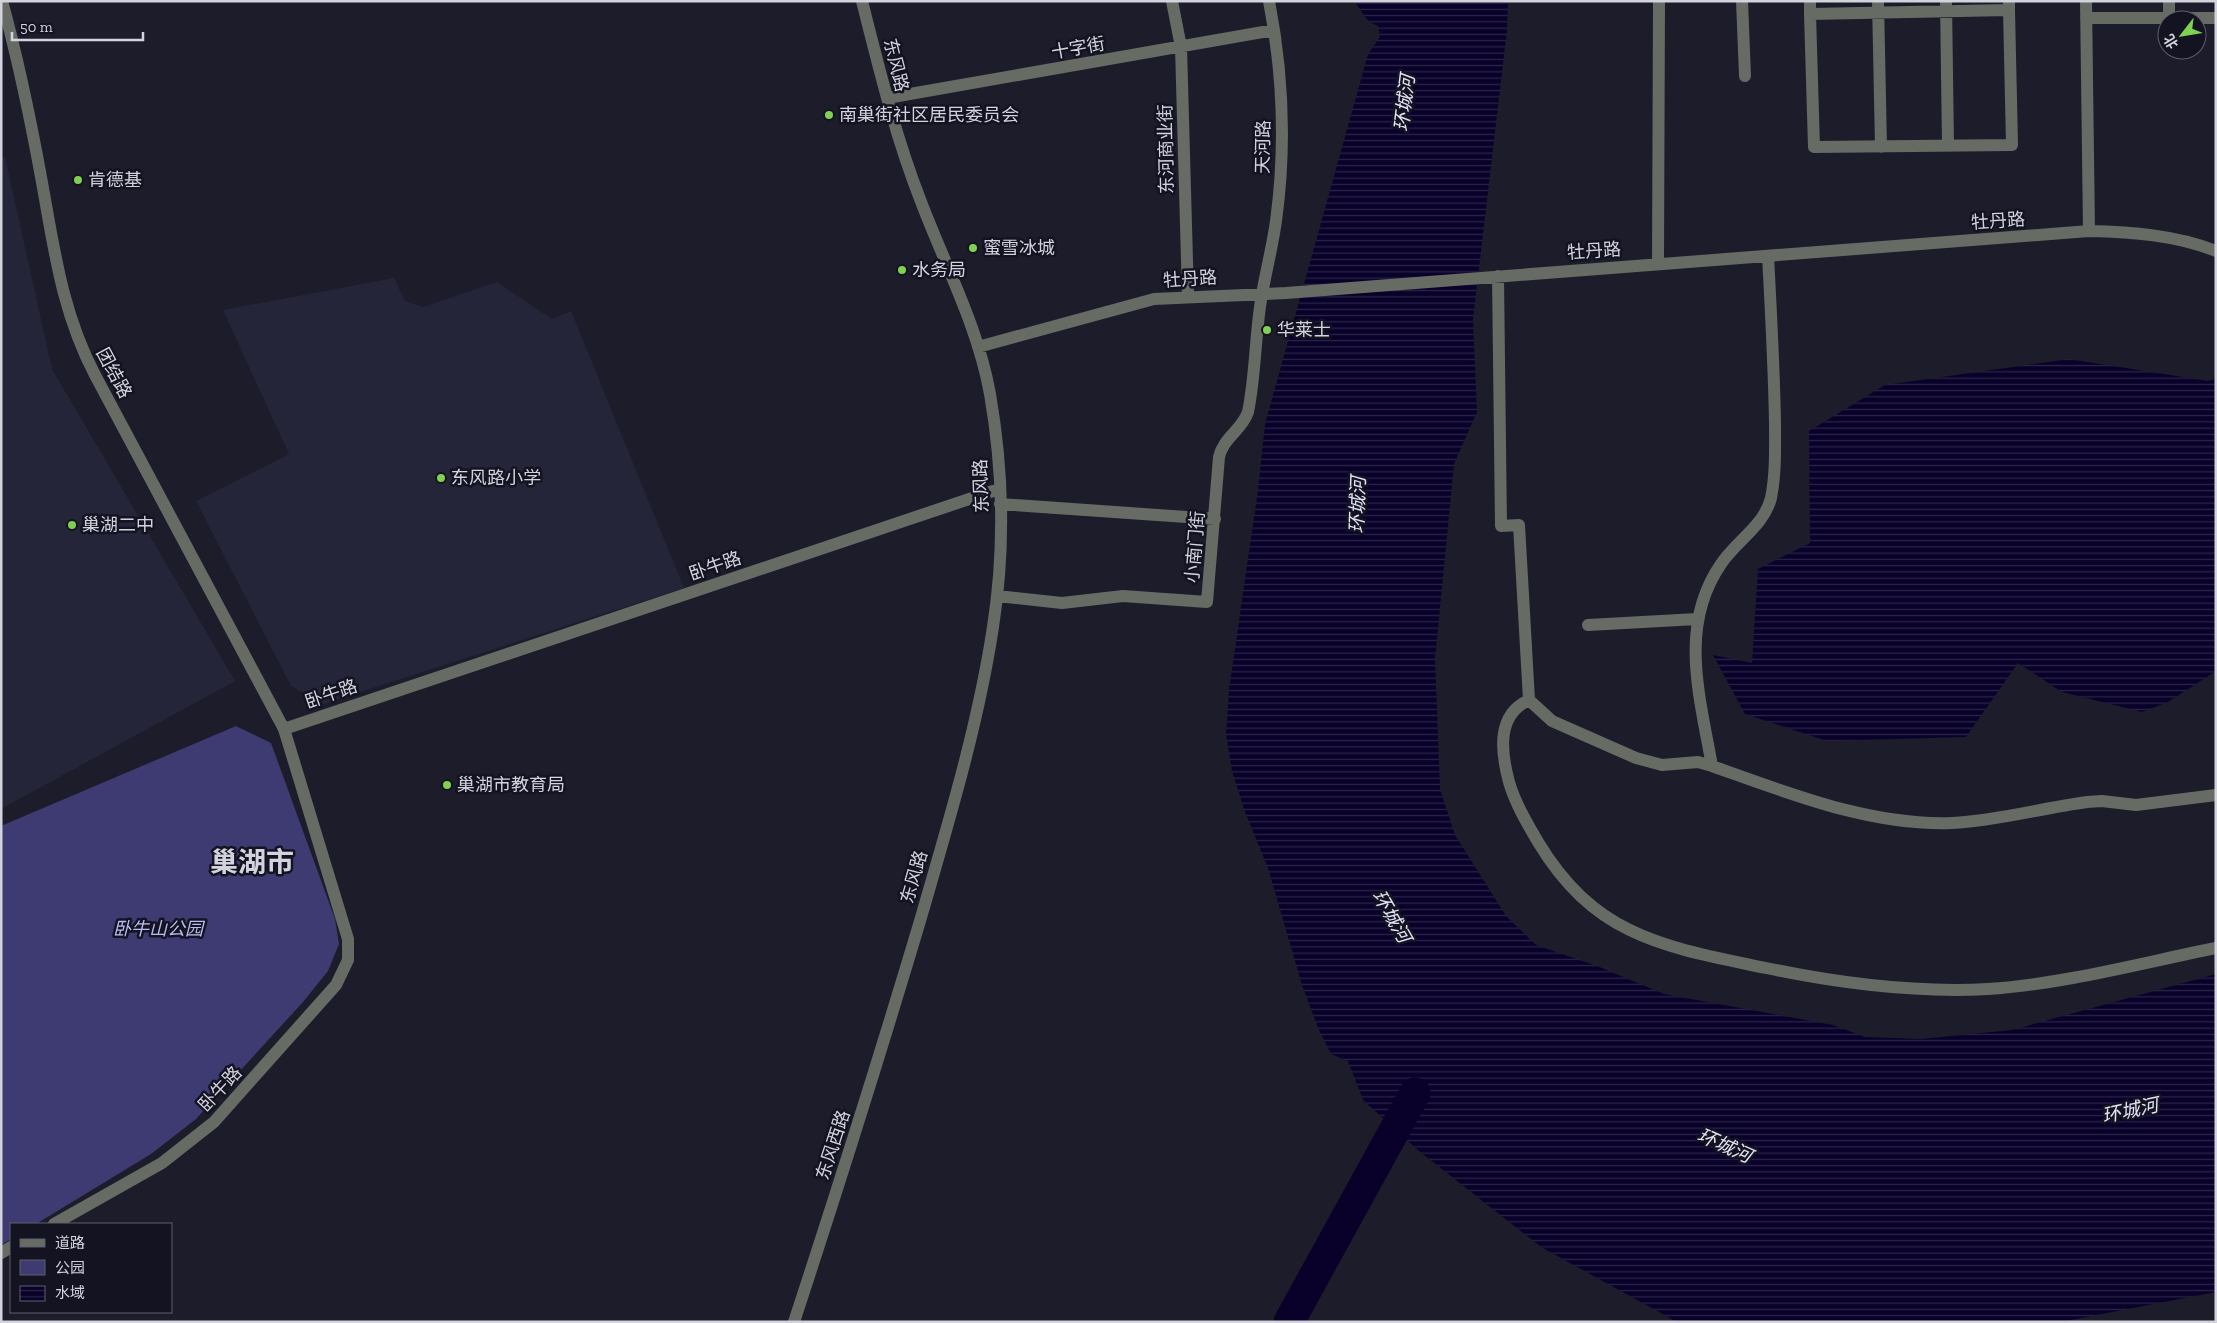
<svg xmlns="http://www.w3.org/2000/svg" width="2217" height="1323" font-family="'Zilla Slab','Noto Sans SC',serif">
	<defs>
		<pattern id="water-rules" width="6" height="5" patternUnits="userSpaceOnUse" patternTransform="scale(1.25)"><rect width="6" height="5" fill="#090129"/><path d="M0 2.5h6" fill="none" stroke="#2c2548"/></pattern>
	</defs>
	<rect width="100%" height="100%" fill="#1c1c2b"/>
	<!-- built -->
	<path fill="#252539" d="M 5,157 L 52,369 L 235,681 L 1,809 L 1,158 Z
		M 394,278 L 405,301 L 423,307 L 497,282 L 552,319 L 571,311 L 684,588 L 323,704 L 291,686 L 196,501 L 289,454 L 223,310 Z"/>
	<!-- park -->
	<path fill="#3e3b72" d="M 236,726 L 271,743 L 335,919 L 339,944 L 328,971 L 303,1002 L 196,1119 L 151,1154 L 36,1224 L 11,1224 L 11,1239 L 1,1245 L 1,826 Z"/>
	<!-- water -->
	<path fill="url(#water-rules)" d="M 1354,1 L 1508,1 L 1507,30 L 1473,319 L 1477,412 L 1454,464 L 1435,659 L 1440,789 L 1455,835 L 1506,916 L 1536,945 L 1597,966 L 1664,994 L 1833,1025 L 1865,1037 L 1921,1039 L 2012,1030 L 2216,974 L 2216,1292 L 2061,1322 L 1677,1322 L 1541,1247 L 1419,1151 L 1363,1100 L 1348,1061 L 1331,1054 L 1318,1028 L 1302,985 L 1268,868 L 1245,812 L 1232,771 L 1226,734 L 1229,690 L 1258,490 L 1265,424 L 1368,54 L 1380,37 L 1378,26 L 1369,22 Z
		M 2069,359 L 2208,381 L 2216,379 L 2216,671 L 2168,702 L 2142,712 L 2062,692 L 2018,663 L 1966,737 L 1827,741 L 1745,714 L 1713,655 L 1752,663 L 1758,569 L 1810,543 L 1809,431 L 1885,385 Z"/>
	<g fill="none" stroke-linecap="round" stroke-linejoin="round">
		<!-- river -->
		<path stroke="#090129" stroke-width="31" d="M 1289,1322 L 1415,1093"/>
		<!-- minor -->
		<path stroke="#666b64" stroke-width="12" d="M 2,1 C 18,59 30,117 41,177 C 54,247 61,310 95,375 L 284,729
			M 1172,1 L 1181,47 L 1188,296
			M 1742,1 L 1745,76
			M 1810,1 L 1810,14 L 2009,10 L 2009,1
			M 1878,1 L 1881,147
			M 1946,1 L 1948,146
			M 2086,1 L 2089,231
			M 2169,1 L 2169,18
			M 1810,14 L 1814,147 L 2012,145 L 2009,10
			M 2086,18 L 2216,18
			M 887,98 L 1274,30
			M 1768,256 C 1771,311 1774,367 1775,423 C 1775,448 1776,473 1771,498 C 1764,526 1736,541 1721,564 C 1678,626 1700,697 1712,766 C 1788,793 1870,826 1952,823 C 1997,821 2042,808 2087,802 L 2102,801 L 2136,805 L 2216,795
			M 1658,264 L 1659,1
			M 1498,276 L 1501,526 L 1519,525 L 1529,700 L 1552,721 L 1636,758 L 1662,765 L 1698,762 L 1712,766
			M 978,347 L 1154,299 L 1286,293 L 2089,231 C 2131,232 2176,235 2216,251
			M 1000,504 L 1215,519
			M 997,596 L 1062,603 L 1123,596 L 1207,602 L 1219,457 C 1223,438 1242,430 1248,412 C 1255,378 1255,342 1260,307 C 1264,278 1272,250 1276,221 C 1286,148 1283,73 1269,1
			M 1588,625 L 1697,619
			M 1529,700 C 1496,715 1501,752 1509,782 C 1515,803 1527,823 1538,842 C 1596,938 1666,947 1766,968 C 1837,983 1915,993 1988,989 C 2064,984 2141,963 2216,948
			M 54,1224 L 162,1163 L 214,1122 L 336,985 L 348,960 L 348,939 L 284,729 L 999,489
			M 1,1253 L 11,1247
			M 794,1322 C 838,1188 880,1055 920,921 C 948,824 978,726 993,627 C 1005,550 1003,469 990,394 C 978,326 944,263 920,199 C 895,135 879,68 862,1"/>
	</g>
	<!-- markers -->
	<g fill="#80d051" stroke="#131321" stroke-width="2">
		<circle cx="829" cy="115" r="5"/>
		<circle cx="78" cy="180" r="5"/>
		<circle cx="973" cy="248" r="5"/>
		<circle cx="902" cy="270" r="5"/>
		<circle cx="1267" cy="330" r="5"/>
		<circle cx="441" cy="478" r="5"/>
		<circle cx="72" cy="525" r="5"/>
		<circle cx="447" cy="785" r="5"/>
	</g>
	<g text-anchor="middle" stroke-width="5" stroke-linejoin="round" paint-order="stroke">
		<!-- street labels -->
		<g font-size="18" fill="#d2d3dd" stroke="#131321">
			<text transform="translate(1078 48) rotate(-10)" y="6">十字街</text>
			<text transform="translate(896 65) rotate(76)" y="6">东风路</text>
			<text transform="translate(1263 147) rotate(-89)" y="6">天河路</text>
			<text transform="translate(1166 149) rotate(-91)" y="6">东河商业街</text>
			<text transform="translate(1998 221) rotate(-4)" y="6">牡丹路</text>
			<text transform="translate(1594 251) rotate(-4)" y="6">牡丹路</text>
			<text transform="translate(1190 279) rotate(-4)" y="6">牡丹路</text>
			<text transform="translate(114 373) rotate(62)" y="6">团结路</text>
			<text transform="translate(981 486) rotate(-92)" y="6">东风路</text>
			<text transform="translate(1195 547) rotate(-85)" y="6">小南门街</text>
			<text transform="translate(715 566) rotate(-19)" y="6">卧牛路</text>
			<text transform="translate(331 694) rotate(-19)" y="6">卧牛路</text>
			<text transform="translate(914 877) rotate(-74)" y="6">东风路</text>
			<text transform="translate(220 1089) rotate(-47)" y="6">卧牛路</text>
			<text transform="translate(833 1145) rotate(-72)" y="6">东风西路</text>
		</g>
		<!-- poi labels -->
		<g font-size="18" fill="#d2d3dd" stroke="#131321" text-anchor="start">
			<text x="839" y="121">南巢街社区居民委员会</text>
			<text x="88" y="186">肯德基</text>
			<text x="983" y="254">蜜雪冰城</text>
			<text x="912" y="276">水务局</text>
			<text x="1277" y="336">华莱士</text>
			<text x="451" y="484">东风路小学</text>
			<text x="82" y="531">巢湖二中</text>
			<text x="457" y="791">巢湖市教育局</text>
		</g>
		<!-- park labels -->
		<g font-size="18" font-style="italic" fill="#b9bbf3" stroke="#131321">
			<text x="158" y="935">卧牛山公园</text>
		</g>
		<!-- water labels -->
		<g font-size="19" font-style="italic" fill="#e2e3f6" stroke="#131321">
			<text transform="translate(1404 103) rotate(-83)" y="7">环城河</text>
			<text transform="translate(1357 505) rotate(-88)" y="7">环城河</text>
			<text transform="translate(1392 916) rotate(60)" y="7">环城河</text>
			<text transform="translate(2130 1110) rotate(-12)" y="7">环城河</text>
			<text transform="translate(1725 1145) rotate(24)" y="7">环城河</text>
		</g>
		<!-- town labels -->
		<g font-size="28" font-weight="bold" fill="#d2d3dd" stroke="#131321">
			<text x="252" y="872">巢湖市</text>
		</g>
	</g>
	<!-- border -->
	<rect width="2217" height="1323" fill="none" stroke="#d2d3dd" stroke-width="5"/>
	<!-- legend -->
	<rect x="10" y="1223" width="162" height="90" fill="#131321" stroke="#5f606c"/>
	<rect x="20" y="1239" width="25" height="8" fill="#666b64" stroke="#5f606c"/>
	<text x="55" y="1248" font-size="15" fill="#d2d3dd">道路</text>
	<rect x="20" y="1260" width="25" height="15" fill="#3e3b72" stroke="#5f606c"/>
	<text x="55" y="1273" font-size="15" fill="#d2d3dd">公园</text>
	<rect x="20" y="1286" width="25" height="15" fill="url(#water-rules)" stroke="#5f606c"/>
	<text x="55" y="1298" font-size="15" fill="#d2d3dd">水域</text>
	<!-- north arrow -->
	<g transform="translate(2182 35) rotate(239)"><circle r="24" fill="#131321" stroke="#5f606c"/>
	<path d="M0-4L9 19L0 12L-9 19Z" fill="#80d051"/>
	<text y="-8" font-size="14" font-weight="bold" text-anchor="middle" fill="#d2d3dd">北</text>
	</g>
	<!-- scale -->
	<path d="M12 32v8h131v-8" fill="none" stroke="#d2d3dd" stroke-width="2.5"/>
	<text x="20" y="32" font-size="15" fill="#d2d3dd" stroke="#131321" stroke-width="4" paint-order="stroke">50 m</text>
</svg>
